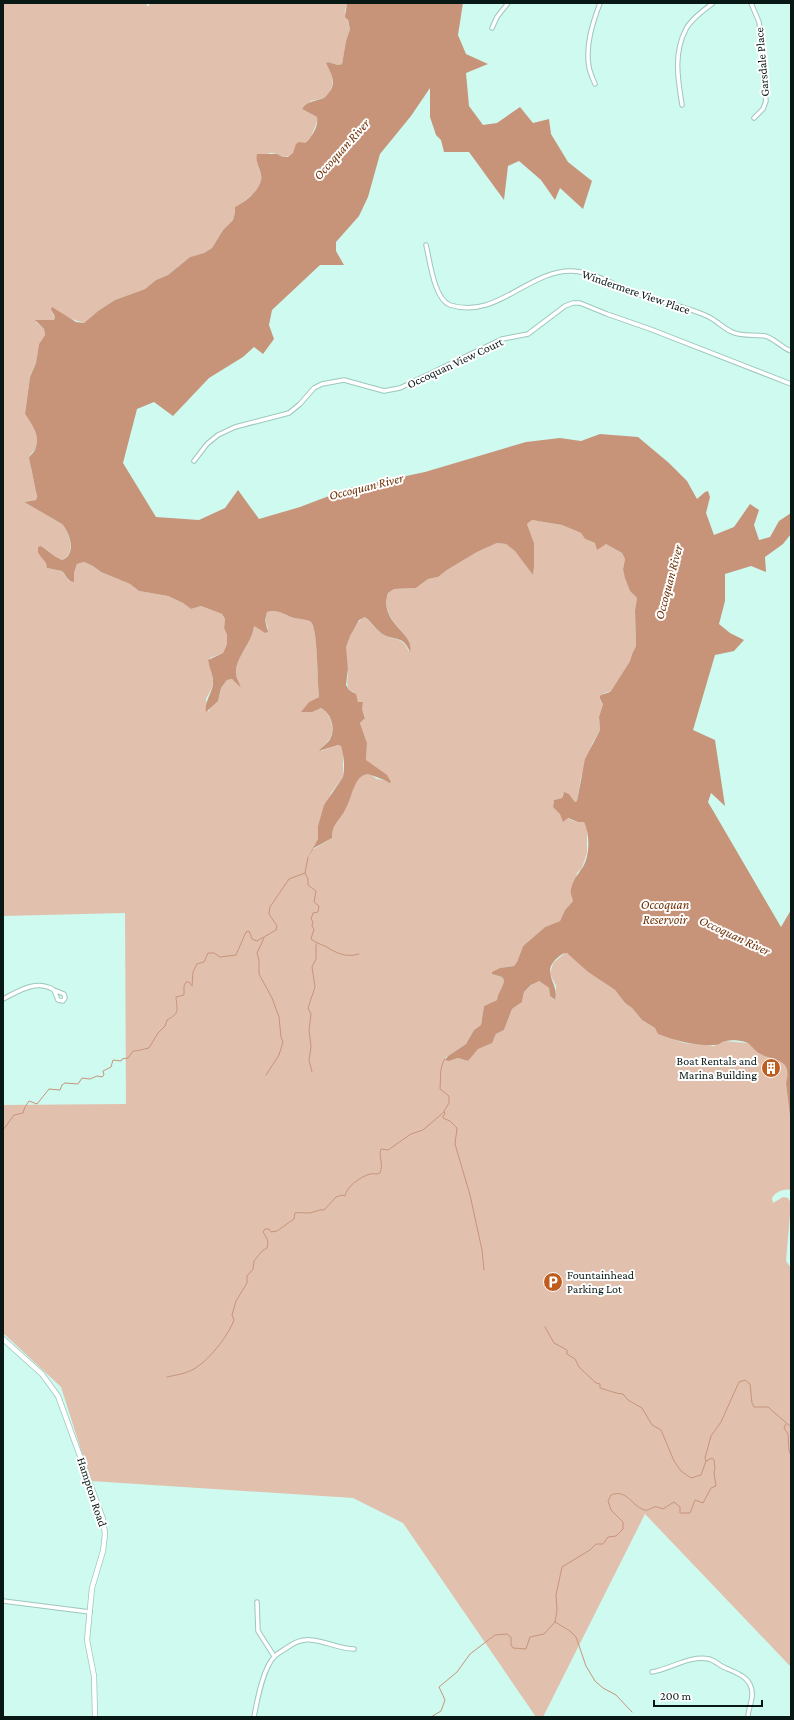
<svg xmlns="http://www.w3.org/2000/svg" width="794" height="1720" font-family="'Crimson Pro',serif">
	<rect width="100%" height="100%" fill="#cffaf0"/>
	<!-- green -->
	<path fill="#e2c0ae" d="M 3,3 L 147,3 L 147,7 L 151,3 L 347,3 L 345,11 L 350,29 L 346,41 L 342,64 L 338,65 L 328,62 L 326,63 C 333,77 337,86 324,98 L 311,101 L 302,109 L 317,117 L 318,119 L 311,137 L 305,143 L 296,147 L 292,156 L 283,157 L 277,154 L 271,153 L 267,154 L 257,162 L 261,175 L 261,185 L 255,192 L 240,205 L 233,220 L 223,230 L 212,248 L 204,253 L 190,257 L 168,275 L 156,280 L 145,289 L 115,300 L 98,311 L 84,323 L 52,313 L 55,317 L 54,320 L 37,320 L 36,322 L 44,329 L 45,335 L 39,344 L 36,363 L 30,377 L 25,414 L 34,426 L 37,436 L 37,447 L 30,455 L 31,468 L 37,493 L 36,500 L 24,502 L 62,524 C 70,533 76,554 62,560 L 56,557 L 41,546 L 38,553 L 47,563 L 47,568 L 62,571 L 68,580 L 74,582 L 74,573 L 77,564 L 84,562 L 93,566 L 101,572 L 130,584 L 139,591 L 168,596 L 183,603 L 191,609 L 201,606 L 222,614 L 225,619 L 224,628 L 227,635 L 227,644 L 223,653 L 210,658 L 208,662 L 211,668 L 213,682 L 211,690 L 206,699 L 208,712 L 212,705 L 218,701 L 221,688 L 227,680 L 232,679 L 241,688 C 239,684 236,678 236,673 C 235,657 253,643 254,626 L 265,633 L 268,628 L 265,620 L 267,612 C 275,609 284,614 291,617 C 296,619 308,619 311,622 C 318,629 317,681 319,695 L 319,697 L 309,702 L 306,708 L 315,711 L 317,709 L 321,708 C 331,714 337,731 328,741 C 324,746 322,746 321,751 L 338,745 L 341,746 L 343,752 L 343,777 L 331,793 L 318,826 L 318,839 L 312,850 L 332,838 C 332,824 337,823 343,812 C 349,804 350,794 354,786 C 357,780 362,774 368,773 L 377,779 L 385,780 L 366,760 L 367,743 L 360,723 L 365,717 L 362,709 L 362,702 L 358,702 L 354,692 L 349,690 C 345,682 349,677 348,669 C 347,662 345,654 346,647 C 347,639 358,618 365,617 C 371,623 376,630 384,635 C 395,641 403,636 409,652 C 412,628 379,623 388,593 L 394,589 L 416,588 L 428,579 L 438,577 L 447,570 L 477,552 L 497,543 L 506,544 L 516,551 L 533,575 L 534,567 L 534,543 L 527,524 L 532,520 L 562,525 L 581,533 L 585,539 L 595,543 L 597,546 L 606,544 L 622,553 L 625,559 L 623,569 L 630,591 L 637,598 L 635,610 L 636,646 L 632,654 L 630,661 L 611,691 L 602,694 L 600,700 L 603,704 L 599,717 L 600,730 L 592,744 L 581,777 L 577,801 L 575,802 L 569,794 L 563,793 L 562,798 L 554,800 L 553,807 C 562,815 571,823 584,822 L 587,828 L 587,853 L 582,868 L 577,873 L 573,901 L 565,910 L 560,921 L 545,927 L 523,946 L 517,962 L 514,966 L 500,968 L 492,974 L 502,977 L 504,980 C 504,986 498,992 497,1000 L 484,1006 L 481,1025 L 474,1030 L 466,1044 L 445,1058 L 449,1061 L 458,1058 L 468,1061 C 472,1056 475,1051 479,1048 C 488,1042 492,1046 496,1034 L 504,1030 L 512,1009 L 522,1002 L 524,992 L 535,982 L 539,981 L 549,988 L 550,996 L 554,1000 L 556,998 L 556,986 L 550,974 L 553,963 L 565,953 L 570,954 L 588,972 L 615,990 L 625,1003 L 632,1008 L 642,1020 L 655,1028 L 661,1035 L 684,1043 L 706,1045 L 714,1046 L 725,1041 L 747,1043 L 754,1047 L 756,1051 L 781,1060 L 788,1067 L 789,1076 L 786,1083 L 791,1125 L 791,1190 C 784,1188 775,1192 772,1198 L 773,1203 L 783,1197 L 788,1198 L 791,1203 L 786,1261 L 791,1268 L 791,1667 L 645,1514 L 543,1717 L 536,1717 L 403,1523 L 353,1498 L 91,1481 L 61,1387 L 3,1333 L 3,1105 L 126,1104 L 125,913 L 3,916 Z"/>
	<!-- water -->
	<path fill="#c7947a" d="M 347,3 L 463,3 L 458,35 L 466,54 L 488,64 L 466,73 L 469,106 L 483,125 L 497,123 L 520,107 L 533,123 L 549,119 L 551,134 L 568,162 L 592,181 L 583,209 L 560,188 L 555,200 L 541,180 L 519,161 L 508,166 L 504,200 L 469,152 L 444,152 L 441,140 L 436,135 L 430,117 L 430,88 L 411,116 L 380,154 L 368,197 L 359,216 L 336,242 L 336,251 L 344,265 L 320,265 L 272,310 L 269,325 L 274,339 L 263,354 L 254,347 L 243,357 L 209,378 L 173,416 L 154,402 L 137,409 L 123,463 L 156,517 L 199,520 L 225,508 L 238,490 L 259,519 L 300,507 L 350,488 L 425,472 L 526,442 L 560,438 L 581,441 L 600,434 L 638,437 L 669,463 L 687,481 L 697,499 L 705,492 L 708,491 L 710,497 L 706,513 L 714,535 L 734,527 L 750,504 L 759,510 L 754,525 L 759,540 L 770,537 L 779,521 L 791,513 L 791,534 L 783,544 L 765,557 L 766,572 L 751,566 L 725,574 L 725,601 L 719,624 L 730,633 L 744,640 L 734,651 L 715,655 L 693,730 L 715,740 L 725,806 L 711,793 L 708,802 L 781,927 L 791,910 L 791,1125 L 786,1083 C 794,1055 769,1062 756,1051 C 751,1046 749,1042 741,1041 C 737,1040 730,1040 726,1041 C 722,1041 720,1045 715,1045 C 695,1046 676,1041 658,1034 L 655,1028 L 642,1020 L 632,1008 L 625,1003 L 615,990 L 588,972 L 567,953 C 562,953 560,956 556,959 C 541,974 560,984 555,1000 L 550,996 L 549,988 L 539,981 L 531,985 L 524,992 L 522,1002 L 512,1009 L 504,1030 L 496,1034 L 492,1043 L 478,1049 L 468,1061 L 458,1058 L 449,1061 L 445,1060 L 448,1056 L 466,1044 L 474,1030 L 481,1025 L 484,1006 L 497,1000 C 498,992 504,986 504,980 L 502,977 L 492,974 L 492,972 L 500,968 L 514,966 L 517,962 L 523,946 L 545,927 L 560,921 L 565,910 L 573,901 C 572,896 570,894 571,889 C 573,880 578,874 583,867 C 590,855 590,834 584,822 L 578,822 L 568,818 L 563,822 L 560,814 L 553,807 L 554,800 L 562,798 L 564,792 L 569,794 L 575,802 L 577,801 L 585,759 L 600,730 L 599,717 L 603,704 C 595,692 604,696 611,691 L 630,661 L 632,654 L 636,646 L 635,610 L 637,598 L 630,591 L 625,578 L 623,569 L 625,559 L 622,553 L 606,544 L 597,550 L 595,543 L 585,539 L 581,533 L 562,525 L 532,520 L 527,524 L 534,543 L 534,567 L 533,575 L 515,551 L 506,544 L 497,543 L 477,552 L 447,570 L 438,577 L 428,579 L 416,588 L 394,589 L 388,593 C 378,623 415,632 410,652 C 403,635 396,641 384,635 C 377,631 372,623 365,617 L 359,620 L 350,636 L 346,647 L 348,669 L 346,685 L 349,690 L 356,694 L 358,702 L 363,702 L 362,709 L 365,718 L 360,723 L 367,743 L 366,760 L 387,775 L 391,782 L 389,783 C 385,779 375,777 368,774 C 354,775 352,798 346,808 C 340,821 332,823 332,838 L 314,848 L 308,857 L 318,839 L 318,826 L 324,805 L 343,777 C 345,767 344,756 341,746 L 338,745 L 319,751 C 322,747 325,745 328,742 C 337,731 332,714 321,708 L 312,712 L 301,712 L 309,702 L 319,697 L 319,695 C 317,681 318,629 311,622 C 308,619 296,619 291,617 C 284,614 275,609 267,612 L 265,620 L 268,632 L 265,633 L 254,626 C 253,642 235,658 236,673 C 236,678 240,684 241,688 L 232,679 L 227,680 L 221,688 L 218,701 L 206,712 C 204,701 213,693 213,682 C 213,674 209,667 208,660 L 223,653 L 227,644 L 227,635 L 224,628 L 225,619 L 222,614 L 201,606 L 191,609 L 183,603 L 168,596 L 139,591 L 130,584 L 101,572 L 93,566 L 84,562 L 77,564 L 74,573 L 74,582 C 67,581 66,575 62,571 L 47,568 L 46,563 L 38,553 L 38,547 L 41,546 L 56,557 L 62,560 C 77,554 70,533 62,524 L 24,502 L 36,500 L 37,496 L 29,458 C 31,454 35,452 36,447 C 40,435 32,424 25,414 L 30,377 L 36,363 L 39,344 L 45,335 L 44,329 L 35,320 L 54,320 L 55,317 L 51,309 L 52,307 L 76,322 L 84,323 L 98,311 L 115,300 L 145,289 L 156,280 L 168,275 L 190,257 L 204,253 L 212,248 L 223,230 L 233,220 L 235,213 L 235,207 C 245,203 264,187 261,175 C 260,168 255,162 257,154 L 277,154 L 283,157 L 288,157 L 293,153 L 296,144 L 299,142 L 305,143 C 312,138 319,125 317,117 L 302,109 C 307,101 316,101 324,98 C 338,85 333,78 326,63 L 328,62 L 338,65 L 342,64 L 346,41 L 350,29 L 348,20 L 345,17 Z"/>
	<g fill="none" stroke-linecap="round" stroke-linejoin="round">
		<!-- stream -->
		<path stroke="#c7947a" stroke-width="1" d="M 305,873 L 308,879 L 308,885 L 316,891 L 314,902 L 319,906 L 318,912 L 313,913 L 311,919 L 313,922 L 312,926 L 314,929 L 311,939 C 316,943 320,944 325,946 C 336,953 346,958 359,954
			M 264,938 L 257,953 L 259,960 L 259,974 L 272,998 L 279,1017 L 281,1037 L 283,1042 L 279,1055 L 266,1075
			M 445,1059 C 439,1067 441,1079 440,1089 L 449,1096 L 449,1103 L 444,1111 L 445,1114 L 443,1116 L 443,1118 L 450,1121 L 457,1128 L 455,1144 L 470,1195 L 482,1250 L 484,1270
			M 312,1072 L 309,1060 L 311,1047 L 309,1030 L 311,1014 L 308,1008 L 315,987 L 312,967 L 316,959 L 316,944
			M 3,1130 L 14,1115 L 23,1113 L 25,1107 L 29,1101 L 37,1104 L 49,1089 L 60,1090 L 62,1085 L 65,1083 L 78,1084 L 82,1078 L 90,1079 L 97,1076 L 102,1077 L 104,1075 L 103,1071 L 111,1067 L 113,1060 L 121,1061 L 122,1059 L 128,1058 L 133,1051 C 139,1051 143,1049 149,1048 L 158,1033 L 165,1026 L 167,1020 C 180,1013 177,1011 176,997 L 184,995 L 184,986 L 186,982 L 189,982 L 192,986 L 193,972 L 197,964 L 204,962 L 208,953 L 214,953 L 220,957 L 236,955 L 246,932 L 249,931 L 252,939 L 257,941 L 276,930 L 277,926 L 269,914 L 270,907 L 289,879 L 305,873 L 308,857
			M 545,1327 L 554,1343 L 567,1350 L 567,1354 L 575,1359 L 579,1367 L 596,1383 L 600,1384 L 600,1388 C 608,1390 616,1394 623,1394 L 628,1400 L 642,1408 L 652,1425 L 661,1430 L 674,1461 L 681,1471 L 691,1478 L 701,1475 L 706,1461
			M 167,1377 C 175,1375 185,1374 192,1370 C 208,1362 228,1336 234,1320 L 232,1315 L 236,1301 L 247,1283 L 247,1276 L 253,1269 L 254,1261 L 262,1251 L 267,1248 C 269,1241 267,1238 263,1232 L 265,1229 L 269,1229 L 271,1232 L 277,1231 L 294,1219 L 295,1213 C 300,1212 303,1213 308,1213 C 314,1213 318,1209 324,1210 L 336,1197 L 342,1195 L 345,1196 C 347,1186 360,1177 370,1174 C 374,1173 376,1175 380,1173 C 384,1163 378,1157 381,1149 L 388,1150 L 411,1134 L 423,1130 L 444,1112
			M 786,1424 L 784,1428 L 788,1434 L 789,1451 L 791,1455
			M 555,1622 L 570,1631 L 576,1637 L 586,1666 L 595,1681 L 603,1688 L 616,1695 L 632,1712
			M 431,1717 L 441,1711 L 445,1700 L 439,1687 L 457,1672 L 470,1654 L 495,1635 L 507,1634 L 511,1637 L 511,1645 L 513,1648 L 526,1649 L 530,1637 L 544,1634 L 555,1622 L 557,1610 L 556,1595 L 562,1567 L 590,1550 L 596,1544 L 603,1544 L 608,1537 L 616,1536 L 623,1529 L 623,1522 L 611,1510 L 608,1501 L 611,1495 C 626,1489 630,1503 642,1509 C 647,1512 649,1509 654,1507 C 656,1506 660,1508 663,1509 L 674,1502 L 680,1507 L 680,1513 L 690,1513 L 695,1500 L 703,1503 L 711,1488 L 716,1486 L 714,1473 L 715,1468 L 714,1460 L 712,1458 L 706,1461 L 705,1458 L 711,1436 L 721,1422 L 739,1382 L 745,1380 L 750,1384 L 752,1403 L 754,1407 L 768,1407 L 791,1427"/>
		<!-- street casing -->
		<g stroke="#9dc7bd" stroke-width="5.5">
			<path id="street" d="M 751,3 L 759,22 L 763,50 L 762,70 L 766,101 L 763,109 L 754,118
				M 492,28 L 497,17 L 508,3
				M 595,84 C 593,79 590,73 589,67 C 585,45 593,22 600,3
				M 682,105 C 678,79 673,54 686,29 C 691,19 704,10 713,3
				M 426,245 C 430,261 434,299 450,305 C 497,320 528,270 572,271 C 596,272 618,287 640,295 C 662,303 686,306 707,316 C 716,320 723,328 732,332 C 743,337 754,334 765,336 C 774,338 782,348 791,351
				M 194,461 L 207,444 L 218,435 L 235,427 L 289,413 L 300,404 L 314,388 L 322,384 L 344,380 L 384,391 L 400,388 L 502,339 L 528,334 L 565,306 L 573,303 L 580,303 L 607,314 L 650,329 L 791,384
				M 54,990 L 64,994 L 65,998 L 63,1001 L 58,1000 Z
				M 3,999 C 19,991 36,979 54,990
				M 3,1601 L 90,1612
				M 257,1602 L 258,1631 L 274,1656
				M 652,1672 C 671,1669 689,1655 709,1659 C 716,1661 721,1667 728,1669 C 737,1673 748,1677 751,1687 C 755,1698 748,1707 748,1717
				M 254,1717 C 257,1701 263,1667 275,1656 C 279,1652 284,1650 288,1647 C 295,1642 302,1639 311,1640 C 326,1641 339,1649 354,1649"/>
		</g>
		<!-- secondary casing -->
		<g stroke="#9dc7bd" stroke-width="6">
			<path id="secondary" d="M 3,1339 L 42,1374 L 58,1396 L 103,1519 L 105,1534 L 103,1551 L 92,1588 L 87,1640 L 94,1676 L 95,1717"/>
		</g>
		<!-- street -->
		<use href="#street" stroke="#fff" stroke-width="3.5"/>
		<!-- secondary -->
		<use href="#secondary" stroke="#fff" stroke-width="4.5"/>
	</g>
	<!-- icons -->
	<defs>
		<g id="building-disc" transform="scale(1)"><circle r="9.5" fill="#be5d1e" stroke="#fff"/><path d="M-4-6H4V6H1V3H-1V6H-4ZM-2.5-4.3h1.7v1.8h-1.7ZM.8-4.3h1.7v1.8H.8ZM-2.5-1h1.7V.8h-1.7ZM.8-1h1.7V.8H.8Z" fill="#fff"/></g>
		<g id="parking-disc" transform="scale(1)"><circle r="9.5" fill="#be5d1e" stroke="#fff"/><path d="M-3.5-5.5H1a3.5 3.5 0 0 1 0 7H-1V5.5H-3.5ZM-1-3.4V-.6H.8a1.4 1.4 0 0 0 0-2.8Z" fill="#fff"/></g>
	</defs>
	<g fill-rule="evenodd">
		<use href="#building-disc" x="771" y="1068"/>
		<use href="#parking-disc" x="553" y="1282"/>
	</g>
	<g text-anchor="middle" stroke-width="4" stroke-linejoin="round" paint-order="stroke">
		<!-- street labels -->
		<g font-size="12" fill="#081815" stroke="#fff">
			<text transform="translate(762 62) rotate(-95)" y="4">Garsdale Place</text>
			<text transform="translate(636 292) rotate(19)" y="4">Windermere View Place</text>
			<text transform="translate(455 363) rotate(-25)" y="4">Occoquan View Court</text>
			<text transform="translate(92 1492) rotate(72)" y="4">Hampton Road</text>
		</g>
		<!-- poi labels -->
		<g font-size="12" fill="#081815" stroke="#fff" text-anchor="end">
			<text x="757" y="1065">Boat Rentals and<tspan x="757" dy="14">Marina Building</tspan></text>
			<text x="567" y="1279" text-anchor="start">Fountainhead<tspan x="567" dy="14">Parking Lot</tspan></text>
		</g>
		<!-- water labels -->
		<g font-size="13" font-style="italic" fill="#723409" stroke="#fff">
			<text transform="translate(341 149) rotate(-48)" y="5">Occoquan River</text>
			<text transform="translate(366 486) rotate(-14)" y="5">Occoquan River</text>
			<text transform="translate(668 582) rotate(-75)" y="5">Occoquan River</text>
			<text x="665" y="909">Occoquan<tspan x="665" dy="15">Reservoir</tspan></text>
			<text transform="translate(735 935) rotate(25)" y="5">Occoquan River</text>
		</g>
	</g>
	<!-- border -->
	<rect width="794" height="1720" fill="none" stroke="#081815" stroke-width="8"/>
	<!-- scale -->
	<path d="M654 1700v6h108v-6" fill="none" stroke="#081815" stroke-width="2"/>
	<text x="660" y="1700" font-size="12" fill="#081815" stroke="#ffffff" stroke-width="3" paint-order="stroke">200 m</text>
</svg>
